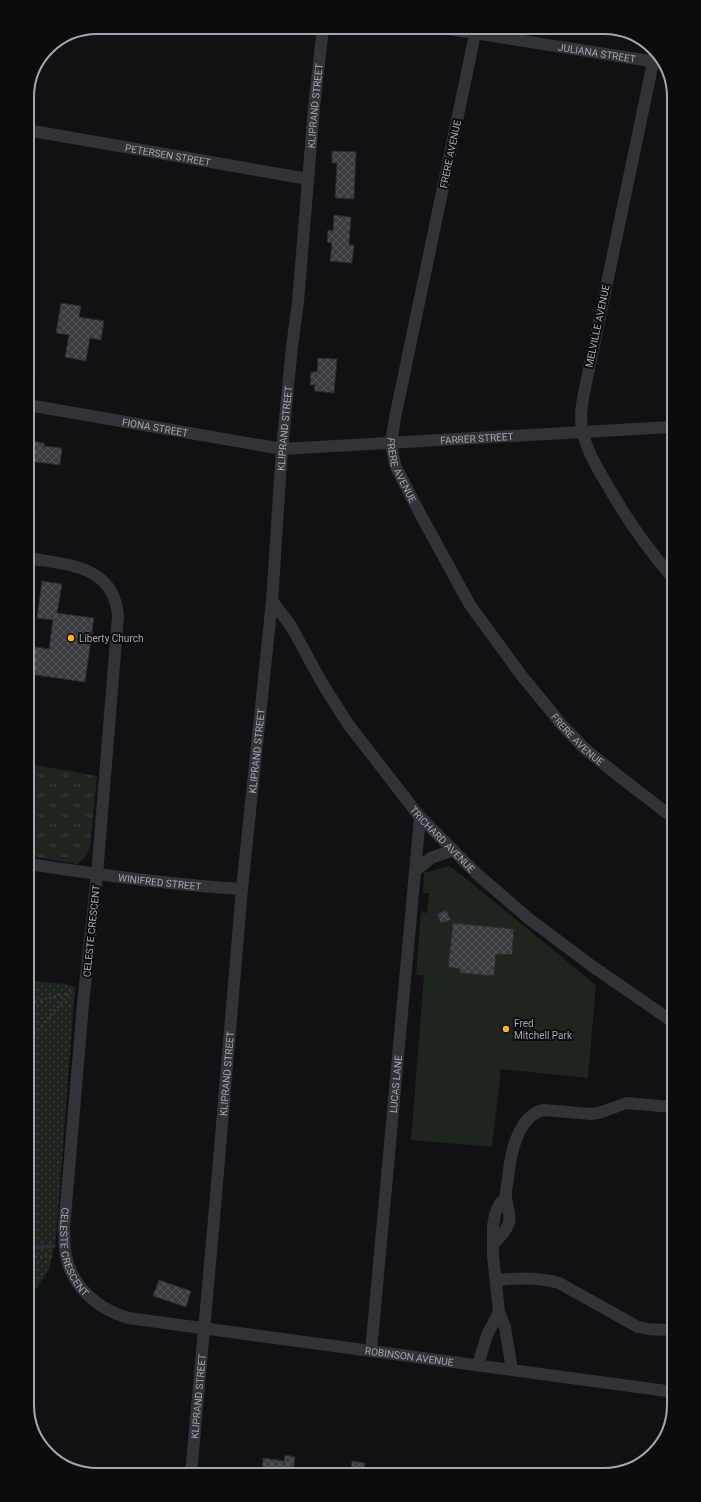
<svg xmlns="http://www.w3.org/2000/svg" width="701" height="1502" font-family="Roboto,sans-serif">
	<defs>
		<pattern id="grass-tufts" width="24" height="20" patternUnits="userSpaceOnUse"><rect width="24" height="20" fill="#1d251e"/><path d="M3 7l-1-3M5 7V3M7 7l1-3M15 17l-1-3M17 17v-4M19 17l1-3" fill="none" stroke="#3b423c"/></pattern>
		<pattern id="park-dots" width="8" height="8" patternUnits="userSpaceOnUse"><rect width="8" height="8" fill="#1d251e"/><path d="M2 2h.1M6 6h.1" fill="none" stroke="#3b423c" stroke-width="1.8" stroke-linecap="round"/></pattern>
		<pattern id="building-cross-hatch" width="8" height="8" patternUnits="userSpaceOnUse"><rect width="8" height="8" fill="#3a3c40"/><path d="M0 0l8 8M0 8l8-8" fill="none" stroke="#535559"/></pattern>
	</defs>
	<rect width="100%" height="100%" fill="#111113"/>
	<!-- grass -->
	<path fill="url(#grass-tufts)" d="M 29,764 L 97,776 L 90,849 L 85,857 L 78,864 L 29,856 Z"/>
	<!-- park -->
	<path fill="url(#park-dots)" d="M 30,981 L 65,984 L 75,987 L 56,1238 L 49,1270 L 30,1297 Z"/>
	<!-- pitch -->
	<path fill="#1d251e" d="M 449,866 L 464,877 L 596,985 L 588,1078 L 501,1069 L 492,1147 L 411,1140 L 424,975 L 416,975 L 421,912 L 427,913 L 429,893 L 423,893 L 424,873 Z"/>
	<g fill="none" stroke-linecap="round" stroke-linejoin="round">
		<!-- stream -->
		<path stroke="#263037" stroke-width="3.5" d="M 30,1248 L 54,1246"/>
	</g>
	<!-- building -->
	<path fill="url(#building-cross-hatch)" stroke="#2b2b2f" d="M 332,151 L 356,152 L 354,199 L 335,198 L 337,163 L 332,163 Z
		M 334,215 L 351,217 L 349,245 L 354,245 L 352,263 L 330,261 L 332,243 L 327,242 L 328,230 L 333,231 Z
		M 61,303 L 81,306 L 79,317 L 104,321 L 101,340 L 90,338 L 86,361 L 65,357 L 69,335 L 56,333 Z
		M 318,358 L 337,359 L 334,393 L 314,391 L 315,385 L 310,385 L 311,372 L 317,372 Z
		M 30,441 L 44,443 L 44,446 L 62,448 L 60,465 L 28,461 Z
		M 42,581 L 62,584 L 57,613 L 94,618 L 85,682 L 29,674 L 29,646 L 49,649 L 53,620 L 37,618 Z
		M 446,910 L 451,920 L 441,923 L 437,914 Z
		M 453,923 L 514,929 L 512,955 L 496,954 L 494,976 L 460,973 L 460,969 L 448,967 Z
		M 159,1280 L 191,1291 L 186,1307 L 153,1296 Z
		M 285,1455 L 295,1457 L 293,1473 L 262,1474 L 263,1458 L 284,1461 Z
		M 352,1461 L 365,1463 L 364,1473 L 351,1473 Z"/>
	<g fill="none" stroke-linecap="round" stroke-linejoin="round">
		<!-- path -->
		<path stroke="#373a3f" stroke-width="2" stroke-dasharray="2 3" stroke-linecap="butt" d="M 30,1003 L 69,993
			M 30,1037 L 34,1034 L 72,991
			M 30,1257 L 55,1256"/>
		<!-- minor -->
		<g stroke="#323338" stroke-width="12">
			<path id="s1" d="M 436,27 L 662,63"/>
			<path id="s2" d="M 475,34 L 395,418 L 391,443 L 395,465 L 417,508 L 470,605 L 522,676 L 563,726 L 585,749 L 620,777 L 672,817"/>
			<path d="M 655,53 L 585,388 C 582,403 579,418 583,434 C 587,450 596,466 605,481 C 624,515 646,547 672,577"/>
			<path id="s3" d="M 27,130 L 308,179"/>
			<path id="s4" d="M 28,405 L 282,449 L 671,427"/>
			<path id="s5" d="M 28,558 C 68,565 114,565 118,616 L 97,875 L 83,1004 L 64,1229 C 65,1238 64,1248 66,1256 C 73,1288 98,1309 128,1318 L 674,1392"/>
			<path id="s6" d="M 272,601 L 291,626 L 322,683 L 348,724 L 420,817 L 477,874 L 528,918 L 592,966 L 673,1022"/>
			<path id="s7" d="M 29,864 C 100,875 171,885 242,889"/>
			<path d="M 415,871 L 431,858 L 453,850"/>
			<path d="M 506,1198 L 500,1203 L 495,1214 L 493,1227 L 493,1256 L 499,1312 L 505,1327 L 512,1370"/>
			<path d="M 493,1244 C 499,1238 507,1231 509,1222 C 511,1213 507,1206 506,1198 C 505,1192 507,1185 508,1179 C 510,1157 517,1115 544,1110 L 591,1114 L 602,1112 L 626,1103 L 673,1107"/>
			<path d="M 496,1280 C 518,1278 537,1277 559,1283 L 638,1327 C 650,1330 661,1331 674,1328"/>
			<path id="s8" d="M 371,1351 L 420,817"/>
			<path d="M 478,1365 L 487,1335 L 499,1312"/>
			<path id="s9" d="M 191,1474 L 214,1219 L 242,889 L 272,601 L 282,449 L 292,347 L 298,302 L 314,108 L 323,27"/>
		</g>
	</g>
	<!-- markers -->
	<g fill="#ffb31c" stroke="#0c0c0d" stroke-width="1.5">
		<circle cx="71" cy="638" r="4"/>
		<circle cx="506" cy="1029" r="4"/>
	</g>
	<g text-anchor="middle" stroke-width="4" stroke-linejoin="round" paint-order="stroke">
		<!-- street labels -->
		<g font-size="10" fill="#a1a7b4" stroke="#0c0c0d">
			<text dy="4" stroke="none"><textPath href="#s1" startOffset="163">JULIANA STREET</textPath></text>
			<text dy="4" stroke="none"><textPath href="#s9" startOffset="1374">KLIPRAND STREET</textPath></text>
			<text dy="4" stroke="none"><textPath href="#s3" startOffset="143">PETERSEN STREET</textPath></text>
			<text transform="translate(450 154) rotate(-78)" y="4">FRERE AVENUE</text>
			<text transform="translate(597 326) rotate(-78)" y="4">MELVILLE AVENUE</text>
			<text dy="4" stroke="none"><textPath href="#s4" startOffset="129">FIONA STREET</textPath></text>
			<text dy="4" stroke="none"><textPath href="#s9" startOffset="1050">KLIPRAND STREET</textPath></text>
			<text dy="4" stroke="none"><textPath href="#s4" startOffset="453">FARRER STREET</textPath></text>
			<text dy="4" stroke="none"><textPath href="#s2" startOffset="447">FRERE AVENUE</textPath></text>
			<text dy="4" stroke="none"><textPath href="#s2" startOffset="771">FRERE AVENUE</textPath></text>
			<text dy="4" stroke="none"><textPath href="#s9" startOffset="726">KLIPRAND STREET</textPath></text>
			<text dy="4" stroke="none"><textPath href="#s6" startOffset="294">TRICHARD AVENUE</textPath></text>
			<text dy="4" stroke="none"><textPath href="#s7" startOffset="132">WINIFRED STREET</textPath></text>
			<text transform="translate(91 931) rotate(-84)" y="4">CELESTE CRESCENT</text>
			<text dy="4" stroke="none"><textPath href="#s9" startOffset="402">KLIPRAND STREET</textPath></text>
			<text dy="4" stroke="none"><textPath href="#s8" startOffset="268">LUCAS LANE</textPath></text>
			<text dy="4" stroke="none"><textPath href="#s5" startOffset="759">CELESTE CRESCENT</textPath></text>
			<text dy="4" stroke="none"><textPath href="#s5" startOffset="1137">ROBINSON AVENUE</textPath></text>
			<text dy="4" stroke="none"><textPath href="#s9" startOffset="78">KLIPRAND STREET</textPath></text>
		</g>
		<!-- poi labels -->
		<g font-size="10" fill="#a1a7b4" stroke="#0c0c0d" text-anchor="start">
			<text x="79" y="642">Liberty Church</text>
			<text x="514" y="1027">Fred<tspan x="514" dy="12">Mitchell Park</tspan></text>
		</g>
	</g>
	<!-- crop -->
	<path d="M0 0H701V1502H0ZM97 34H604A63 63 0 0 1 667 97V1405A63 63 0 0 1 604 1468H97A63 63 0 0 1 34 1405V97A63 63 0 0 1 97 34Z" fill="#0c0c0d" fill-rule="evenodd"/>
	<path fill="none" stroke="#a1a7b4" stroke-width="2" d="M97 34H604A63 63 0 0 1 667 97V1405A63 63 0 0 1 604 1468H97A63 63 0 0 1 34 1405V97A63 63 0 0 1 97 34Z"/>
</svg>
